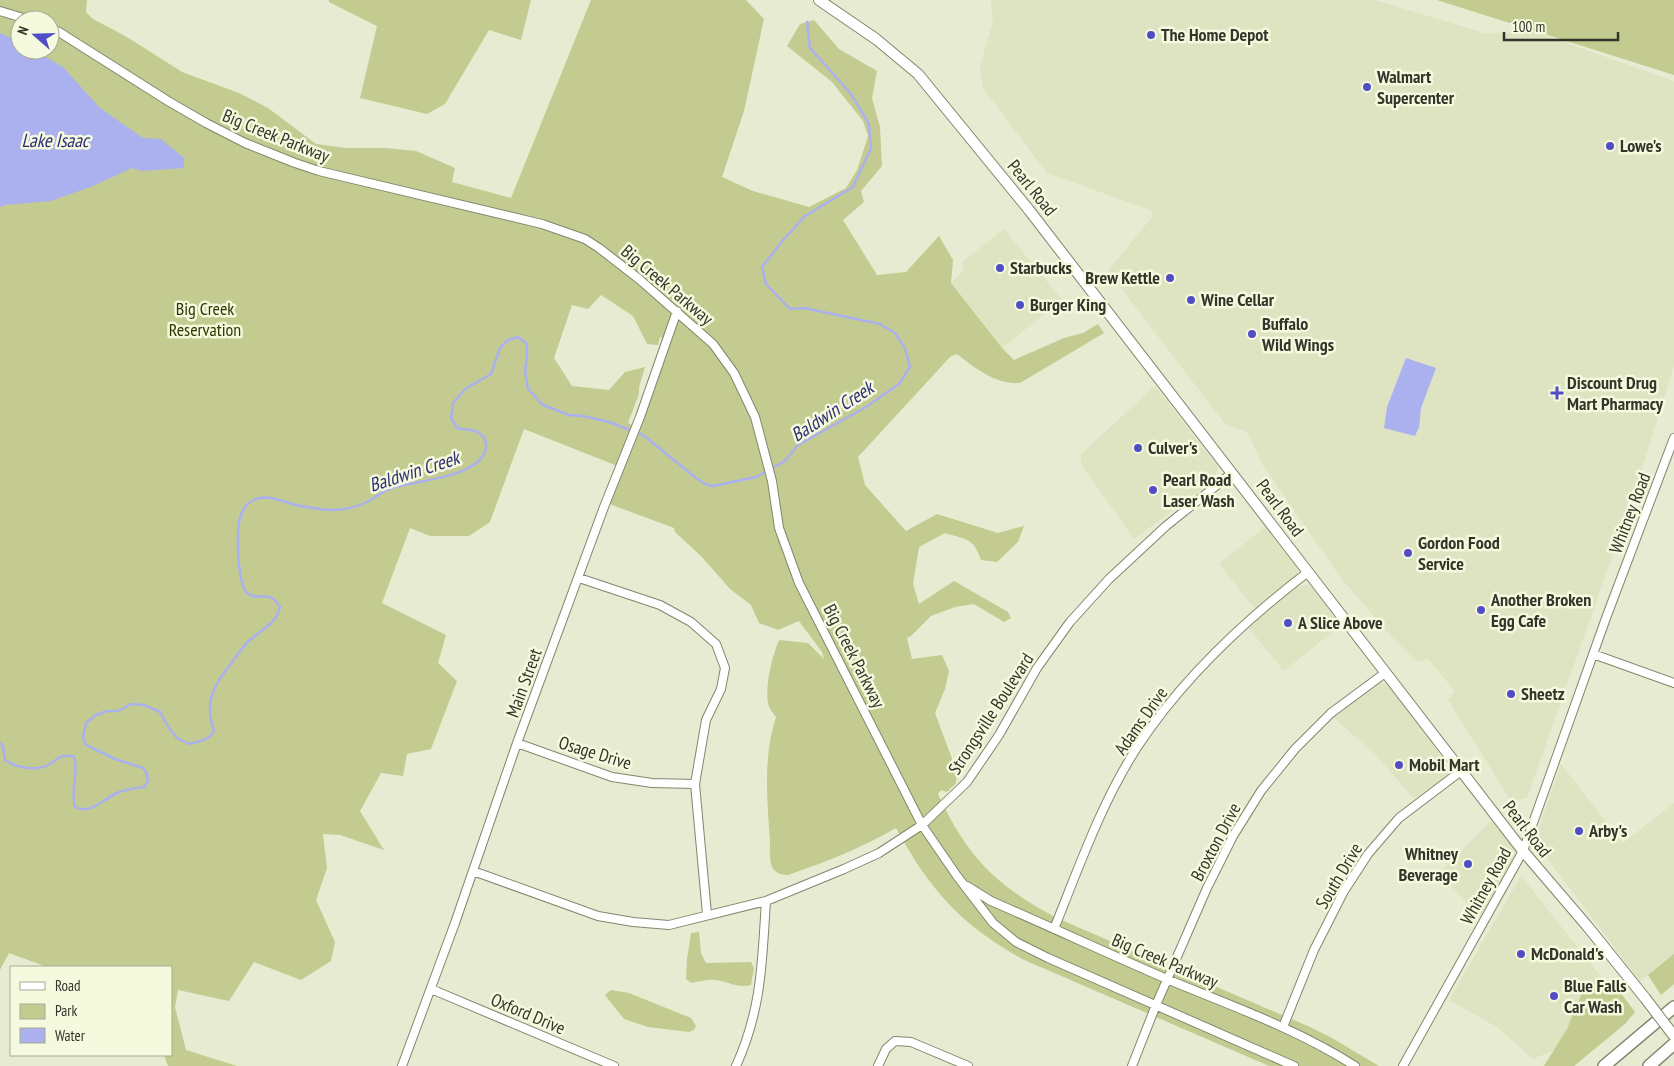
<svg xmlns="http://www.w3.org/2000/svg" width="1674" height="1066" font-family="'PT Sans Narrow',sans-serif">
	<rect width="100%" height="100%" fill="#e7ebd1"/>
	<!-- built -->
	<path fill="#dee3c1" d="M 991,0 L 1375,0 L 1484,33 L 1535,32 L 1674,81 L 1674,366 L 1632,500 L 1527,798 L 1511,801 L 1448,700 L 1455,691 L 1428,659 L 1417,662 L 1390,635 L 1341,578 L 1262,464 L 1248,433 L 1225,424 L 1108,271 L 1152,217 L 1153,211 L 1047,173 L 983,88 L 980,66 L 993,21 Z
		M 1004,229 L 1062,300 L 1002,348 L 951,283 L 964,270 L 962,262 Z
		M 1155,386 L 1218,467 L 1214,480 L 1134,539 L 1081,464 L 1081,454 Z
		M 1265,527 L 1298,569 L 1298,573 L 1293,580 L 1256,610 L 1219,564 Z
		M 1308,585 L 1316,592 L 1341,625 L 1284,671 L 1247,626 L 1297,587 Z
		M 1377,683 L 1387,684 L 1415,719 L 1451,770 L 1440,781 L 1414,799 L 1377,756 L 1333,717 L 1369,688 Z
		M 1561,764 L 1623,843 L 1674,803 L 1674,955 L 1640,981 L 1534,841 Z
		M 1492,820 L 1515,850 L 1515,855 L 1481,917 L 1439,873 Z
		M 1521,876 L 1602,978 L 1584,988 L 1567,1029 L 1554,1050 L 1533,1059 L 1497,1027 L 1449,1000 Z"/>
	<!-- green -->
	<path fill="#c3cb90" fill-rule="evenodd" d="M 0,0 L 87,0 L 86,12 L 93,19 L 127,37 L 182,72 L 239,93 L 268,108 L 316,144 L 345,148 L 386,148 L 416,151 L 455,168 L 452,182 L 511,198 L 591,0 L 746,0 L 764,19 L 744,111 L 722,177 L 753,191 L 809,207 L 846,188 L 857,170 L 868,136 L 863,121 L 832,82 L 787,46 L 800,24 L 814,20 L 839,49 L 877,71 L 872,98 L 880,127 L 882,166 L 861,191 L 864,202 L 843,220 L 877,275 L 906,272 L 939,236 L 953,260 L 951,283 L 1002,348 L 1014,360 L 1064,338 L 1083,333 L 1098,324 L 1104,333 L 1020,383 C 996,385 975,368 957,354 L 950,357 L 858,457 L 865,485 L 906,531 L 937,514 L 998,533 L 1024,526 L 1018,542 L 997,562 L 981,560 C 973,537 967,540 945,533 L 919,547 L 913,584 L 919,604 L 954,581 L 1008,612 L 1011,618 L 1004,622 L 974,604 L 955,607 L 931,616 L 911,636 L 907,638 L 912,659 L 942,655 L 949,671 L 945,689 L 935,713 L 957,772 L 956,783 L 947,792 L 941,790 L 938,794 C 967,857 997,887 1059,919 L 1310,1027 L 1332,1038 L 1379,1066 L 1269,1066 L 1022,959 C 960,924 930,890 896,828 C 861,848 826,862 788,875 C 781,875 775,873 772,867 C 769,859 770,848 770,840 C 767,800 763,756 776,717 C 773,713 769,708 768,703 C 765,686 772,656 779,640 L 808,643 L 824,659 L 822,652 L 799,621 L 778,630 L 759,623 L 751,605 L 730,589 L 702,557 L 675,532 L 674,528 L 607,503 L 620,467 L 524,429 L 490,522 L 469,536 L 430,536 L 410,528 L 382,603 L 446,635 L 438,663 L 457,681 L 431,749 L 407,754 L 403,776 L 381,773 L 360,811 L 384,850 L 340,835 L 323,834 L 327,868 L 316,900 L 335,942 L 331,961 L 301,980 L 254,962 L 229,1001 L 178,990 L 175,1007 L 186,1050 L 237,1066 L 168,1066 L 164,1055 L 171,1055 L 171,967 L 47,967 L 9,953 L 0,970 ZM 20,20 L 50,20 L 50,50 L 20,50 ZM 601,295 L 633,316 L 647,344 L 658,345 L 660,337 L 667,339 L 635,426 L 628,423 L 639,394 L 639,387 L 645,367 L 625,372 L 609,390 L 572,386 L 554,358 L 572,305 L 588,309 Z
		M 329,0 L 531,0 L 521,40 L 489,30 L 445,104 L 427,114 L 360,98 L 377,26 L 329,2 Z
		M 1437,0 L 1674,0 L 1674,75 Z
		M 699,932 L 701,953 L 706,963 L 751,962 L 754,968 L 751,985 C 740,989 726,981 715,980 C 707,979 698,982 691,983 L 686,979 L 687,959 L 691,933 Z
		M 1674,954 L 1674,984 L 1661,995 L 1648,975 Z
		M 1602,978 L 1617,988 L 1635,1012 L 1625,1024 L 1574,1066 L 1544,1066 L 1567,1029 L 1584,988 Z
		M 611,990 L 629,993 L 691,1018 L 696,1026 L 694,1030 L 689,1032 L 648,1027 L 624,1019 L 605,995 Z"/>
	<!-- water -->
	<path fill="#aab1ee" d="M 0,33 L 20,42 L 20,50 L 34,50 L 63,67 L 100,108 L 143,138 L 161,139 L 184,158 L 184,168 L 142,171 L 132,168 L 93,186 L 51,201 L 5,205 L 0,207 Z
		M 1406,358 L 1436,368 L 1421,408 L 1419,427 L 1415,436 L 1384,428 L 1387,407 Z"/>
	<g fill="none" stroke-linecap="round" stroke-linejoin="round">
		<!-- stream -->
		<path stroke="#aab1ee" stroke-width="2.5" d="M 0,743 L 3,746 L 5,760 C 16,768 36,771 48,765 C 60,759 58,753 74,757 C 79,772 70,789 75,807 C 90,815 104,799 117,793 C 126,789 135,788 144,787 L 148,781 L 147,774 L 143,768 L 115,759 L 86,745 L 83,737 L 86,723 L 96,715 L 107,711 L 118,711 L 131,704 L 144,705 L 160,712 L 167,725 L 177,738 L 189,744 C 198,742 210,740 214,731 C 203,700 215,684 233,661 C 238,654 243,646 250,640 C 261,630 277,623 280,607 C 278,604 275,600 272,598 C 264,594 254,600 247,593 C 240,586 238,559 238,549 C 238,534 236,509 252,501 C 266,493 281,501 296,505 C 307,507 321,510 333,510 C 345,510 359,506 369,501 C 376,497 382,492 389,489 C 413,480 480,479 486,448 C 487,445 485,441 484,437 L 476,431 L 457,428 L 451,418 L 453,403 L 465,389 L 491,374 L 500,348 L 508,340 L 518,337 L 527,344 L 527,358 L 525,371 L 528,389 L 543,405 L 569,415 L 583,416 L 609,422 L 643,435 L 696,478 L 705,484 L 713,486 L 756,477 L 785,461 L 798,445 L 866,407 L 899,384 L 910,367 L 905,348 L 895,333 L 880,324 L 804,308 L 790,309 L 766,284 L 762,267 L 784,239 L 805,216 L 853,187 L 871,148 L 869,124 L 851,94 L 810,48 L 807,22"/>
		<!-- minor casing -->
		<g stroke="#83866e" stroke-width="10">
			<path id="minor" d="M 0,11 L 30,20
				M 50,28 L 59,32 L 168,101 L 206,123 L 245,143 L 295,163 L 319,171 L 542,224 L 585,239 L 599,248 L 639,279 L 713,344 L 734,373 L 755,417 L 772,481 L 779,528 L 799,583 L 922,825 L 957,876 L 993,923 L 1016,942 L 1048,958 L 1294,1066
				M 579,578 L 660,605 L 691,622 L 716,644 L 725,668 L 721,689 L 706,720 L 695,784 L 707,914
				M 1593,654 L 1674,683
				M 517,743 L 612,777 L 652,783 L 695,784
				M 473,871 L 598,916 L 633,922 L 669,925 L 766,901 L 844,869 L 879,853 L 922,825 L 967,782 L 999,735 L 1037,668 L 1070,622 L 1109,579 L 1166,526 L 1232,473
				M 967,886 L 991,901 C 1051,927 1109,954 1169,980 C 1232,1006 1297,1029 1355,1066
				M 1054,929 C 1079,867 1102,801 1138,746 C 1183,678 1244,621 1308,572
				M 431,989 L 614,1066
				M 1283,1027 L 1314,950 L 1344,891 L 1368,854 L 1399,818 L 1461,771
				M 402,1066 L 455,923 L 517,743 L 604,507 L 640,417 L 677,311
				M 736,1066 C 762,1009 762,961 766,901
				M 878,1066 L 886,1049 L 895,1041 L 911,1042 L 968,1066
				M 1132,1066 L 1156,1005 L 1207,888 L 1233,836 L 1261,791 L 1295,749 L 1331,713 L 1385,673
				M 1403,1066 L 1523,851 L 1606,618 L 1674,438"/>
		</g>
		<!-- major casing -->
		<g stroke="#83866e" stroke-width="12">
			<path id="major" d="M 819,0 L 876,39 L 918,74 L 1029,210 L 1523,851 L 1588,927 L 1645,998"/>
		</g>
		<!-- highway casing -->
		<g stroke="#83866e" stroke-width="14">
			<path id="highway" d="M 1604,1066 L 1674,1007
				M 1649,1066 L 1674,1044"/>
		</g>
		<!-- minor -->
		<use href="#minor" stroke="#fff" stroke-width="8"/>
		<!-- major -->
		<use href="#major" stroke="#fff" stroke-width="10"/>
		<!-- highway -->
		<use href="#highway" stroke="#fff" stroke-width="11"/>
		<!-- major-bridge casing -->
		<g stroke="#83866e" stroke-width="12" stroke-linecap="butt">
			<path id="major-bridge" d="M 1645,998 L 1674,1036"/>
		</g>
		<!-- major-bridge -->
		<use href="#major-bridge" stroke="#fff" stroke-width="10"/>
	</g>
	<!-- markers -->
	<g fill="#514dc4" stroke="#f5f9de" stroke-width="2">
		<circle cx="1151" cy="35" r="5"/>
		<circle cx="1367" cy="87" r="5"/>
		<circle cx="1610" cy="146" r="5"/>
		<circle cx="1000" cy="268" r="5"/>
		<circle cx="1170" cy="278" r="5"/>
		<circle cx="1191" cy="300" r="5"/>
		<circle cx="1020" cy="305" r="5"/>
		<circle cx="1252" cy="334" r="5"/>
		<path d="M1554.5 385.5h5v5h5v5h-5v5h-5v-5h-5v-5h5z"/>
		<circle cx="1138" cy="448" r="5"/>
		<circle cx="1153" cy="490" r="5"/>
		<circle cx="1408" cy="553" r="5"/>
		<circle cx="1481" cy="610" r="5"/>
		<circle cx="1288" cy="623" r="5"/>
		<circle cx="1511" cy="694" r="5"/>
		<circle cx="1399" cy="765" r="5"/>
		<circle cx="1579" cy="831" r="5"/>
		<circle cx="1468" cy="864" r="5"/>
		<circle cx="1521" cy="954" r="5"/>
		<circle cx="1554" cy="996" r="5"/>
	</g>
	<g text-anchor="middle" stroke-width="5" stroke-linejoin="round" paint-order="stroke">
		<!-- poi labels -->
		<g font-size="18" font-weight="bold" fill="#33352a" stroke="#f5f9de" text-anchor="start">
			<text x="1161" y="41">The Home Depot</text>
			<text x="1377" y="83">Walmart<tspan x="1377" dy="21">Supercenter</tspan></text>
			<text x="1620" y="152">Lowe's</text>
			<text x="1010" y="274">Starbucks</text>
			<text x="1160" y="284" text-anchor="end">Brew Kettle</text>
			<text x="1201" y="306">Wine Cellar</text>
			<text x="1030" y="311">Burger King</text>
			<text x="1262" y="330">Buffalo<tspan x="1262" dy="21">Wild Wings</tspan></text>
			<text x="1567" y="389">Discount Drug<tspan x="1567" dy="21">Mart Pharmacy</tspan></text>
			<text x="1148" y="454">Culver's</text>
			<text x="1163" y="486">Pearl Road<tspan x="1163" dy="21">Laser Wash</tspan></text>
			<text x="1418" y="549">Gordon Food<tspan x="1418" dy="21">Service</tspan></text>
			<text x="1491" y="606">Another Broken<tspan x="1491" dy="21">Egg Cafe</tspan></text>
			<text x="1298" y="629">A Slice Above</text>
			<text x="1521" y="700">Sheetz</text>
			<text x="1409" y="771">Mobil Mart</text>
			<text x="1589" y="837">Arby's</text>
			<text x="1458" y="860" text-anchor="end">Whitney<tspan x="1458" dy="21">Beverage</tspan></text>
			<text x="1531" y="960">McDonald's</text>
			<text x="1564" y="992">Blue Falls<tspan x="1564" dy="21">Car Wash</tspan></text>
		</g>
		<!-- street labels -->
		<g font-size="18" fill="#33352a" stroke="#f5f9de">
			<text transform="translate(276 136) rotate(22)" y="6">Big Creek Parkway</text>
			<text transform="translate(1032 188) rotate(51)" y="6">Pearl Road</text>
			<text transform="translate(667 285) rotate(40)" y="6">Big Creek Parkway</text>
			<text transform="translate(1280 508) rotate(53)" y="6">Pearl Road</text>
			<text transform="translate(1630 513) rotate(-69)" y="6">Whitney Road</text>
			<text transform="translate(854 656) rotate(63)" y="6">Big Creek Parkway</text>
			<text transform="translate(524 683) rotate(-70)" y="6">Main Street</text>
			<text transform="translate(991 714) rotate(-57)" y="6">Strongsville Boulevard</text>
			<text transform="translate(1141 721) rotate(-55)" y="6">Adams Drive</text>
			<text transform="translate(595 753) rotate(17)" y="6">Osage Drive</text>
			<text transform="translate(1527 829) rotate(52)" y="6">Pearl Road</text>
			<text transform="translate(1216 842) rotate(-62)" y="6">Broxton Drive</text>
			<text transform="translate(1339 876) rotate(-59)" y="6">South Drive</text>
			<text transform="translate(1486 886) rotate(-61)" y="6">Whitney Road</text>
			<text transform="translate(1165 961) rotate(23)" y="6">Big Creek Parkway</text>
			<text transform="translate(528 1014) rotate(23)" y="6">Oxford Drive</text>
		</g>
		<!-- park labels -->
		<g font-size="18" fill="#313500" stroke="#f5f9de">
			<text x="205" y="315">Big Creek<tspan x="205" dy="21">Reservation</tspan></text>
		</g>
		<!-- water labels -->
		<g font-size="19" font-style="italic" fill="#302f75" stroke="#f5f9de">
			<text x="55" y="147">Lake Isaac</text>
			<text transform="translate(832 411) rotate(-33)" y="7">Baldwin Creek</text>
			<text transform="translate(414 471) rotate(-18)" y="7">Baldwin Creek</text>
		</g>
	</g>
	<!-- legend -->
	<rect x="10" y="966" width="162" height="90" fill="#f5f9de" stroke="#a7ab96"/>
	<rect x="20" y="982" width="25" height="8" fill="#ffffff" stroke="#a7ab96"/>
	<text x="55" y="991" font-size="15" fill="#33352a">Road</text>
	<rect x="20" y="1004" width="25" height="15" fill="#c3cb90" stroke="#a7ab96"/>
	<text x="55" y="1016" font-size="15" fill="#33352a">Park</text>
	<rect x="20" y="1028" width="25" height="15" fill="#aab1ee" stroke="#a7ab96"/>
	<text x="55" y="1041" font-size="15" fill="#33352a">Water</text>
	<!-- north arrow -->
	<g transform="translate(35 35) rotate(290)"><circle r="24" fill="#f5f9de" stroke="#a7ab96"/>
	<path d="M0-4L9 19L0 12L-9 19Z" fill="#514dc4"/>
	<text y="-8" font-size="14" font-weight="bold" text-anchor="middle" fill="#33352a">N</text>
	</g>
	<!-- scale -->
	<path d="M1504 32v8h114v-8" fill="none" stroke="#33352a" stroke-width="2.5"/>
	<text x="1512" y="32" font-size="15" fill="#33352a" stroke="#f5f9de" stroke-width="4" paint-order="stroke">100 m</text>
</svg>
